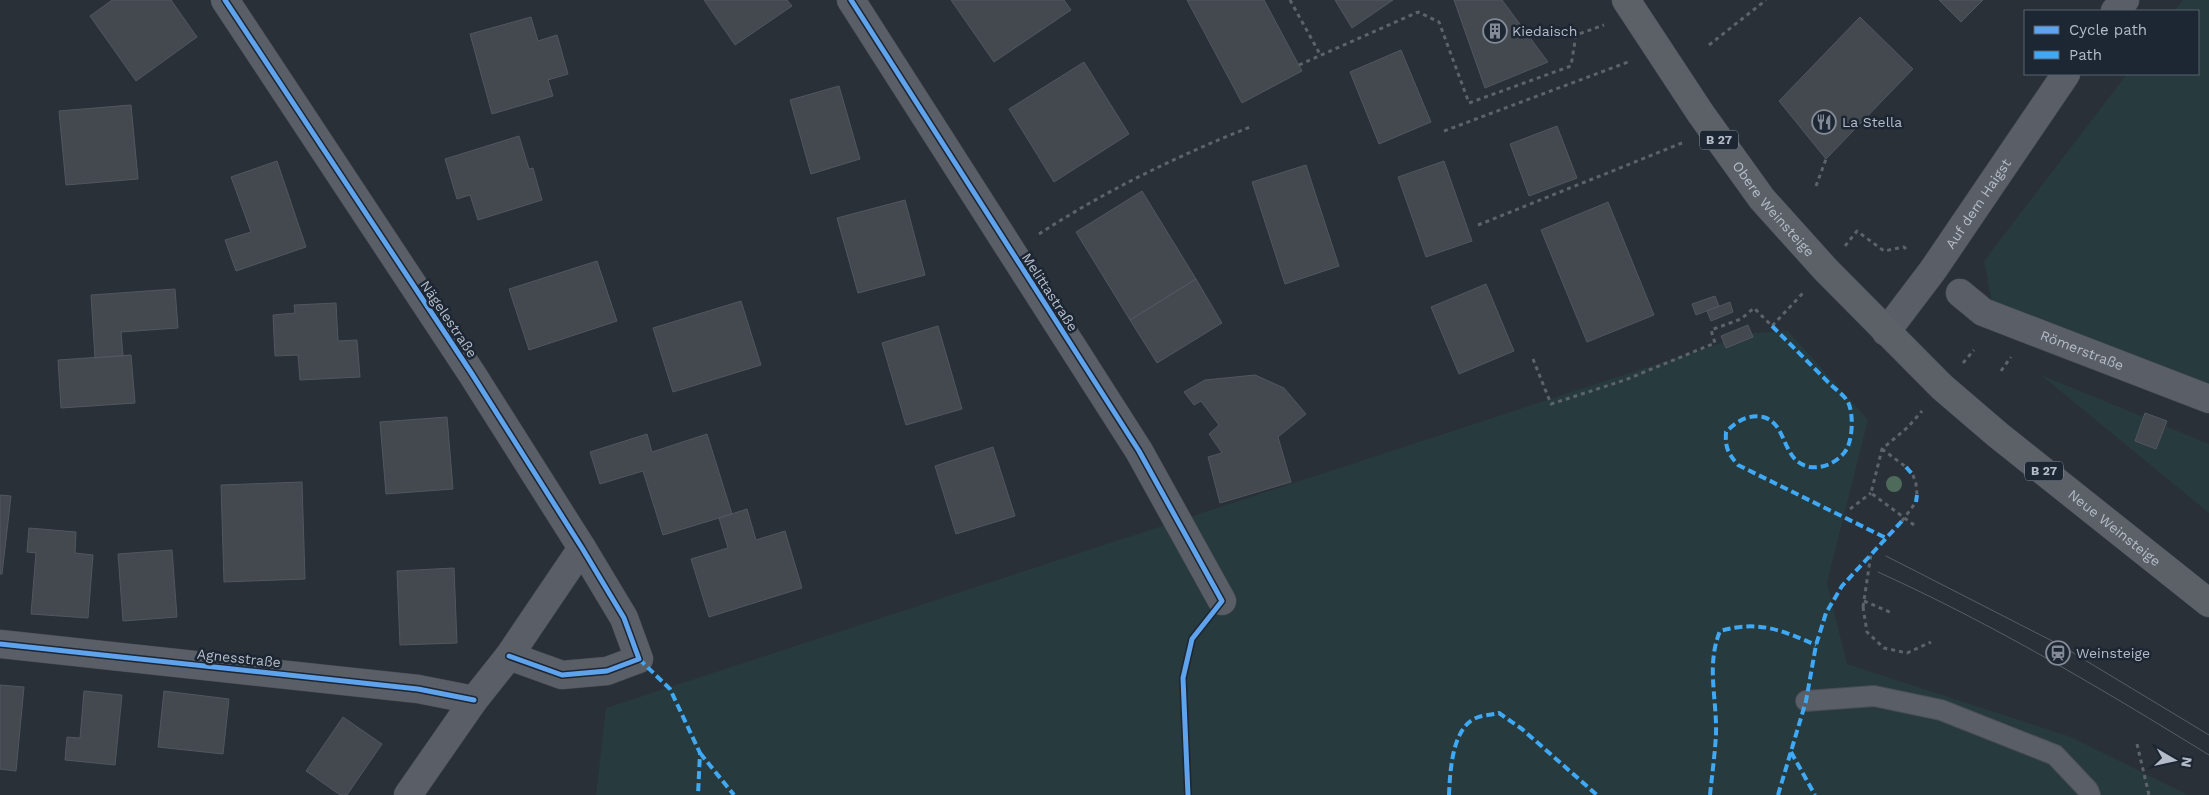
<svg xmlns="http://www.w3.org/2000/svg" width="2209" height="795" font-family="'Work Sans',sans-serif">
	<rect width="100%" height="100%" fill="#2a3038"/>
	<!-- green -->
	<path fill="#273a3e" d="M 2183,0 L 2209,0 L 2209,390 L 1993,308 L 1984,261 L 2127,74 L 2198,74 L 2198,11 L 2174,11 Z
		M 1788,331 L 1868,420 L 1827,583 L 1847,664 L 2071,737 L 2188,795 L 596,795 L 606,708 L 1752,333 Z
		M 2041,375 L 2209,444 L 2209,513 Z"/>
	<!-- building -->
	<path fill="#444950" stroke="#52575f" d="M 112,0 L 171,0 L 197,37 L 136,81 L 90,16 Z
		M 704,0 L 787,0 L 792,6 L 735,45 Z
		M 951,0 L 1064,0 L 1071,10 L 994,62 Z
		M 1187,0 L 1264,0 L 1302,71 L 1242,103 Z
		M 1335,0 L 1393,0 L 1352,28 Z
		M 1454,0 L 1502,0 L 1548,62 L 1485,88 Z
		M 1939,0 L 1983,0 L 1961,22 Z
		M 531,17 L 538,41 L 557,35 L 568,74 L 548,80 L 553,96 L 492,114 L 470,34 Z
		M 1860,17 L 1913,69 L 1826,159 L 1779,101 Z
		M 1401,50 L 1431,122 L 1379,144 L 1350,72 Z
		M 1084,62 L 1129,134 L 1054,182 L 1009,109 Z
		M 839,86 L 860,159 L 811,174 L 790,100 Z
		M 131,105 L 138,179 L 66,185 L 59,111 Z
		M 1557,126 L 1577,178 L 1529,196 L 1510,144 Z
		M 519,136 L 529,169 L 533,168 L 542,200 L 478,220 L 470,195 L 457,199 L 445,159 Z
		M 277,161 L 306,247 L 236,271 L 225,240 L 251,232 L 231,177 Z
		M 1444,161 L 1472,241 L 1426,257 L 1398,177 Z
		M 1306,165 L 1339,266 L 1285,284 L 1252,182 Z
		M 1142,191 L 1196,279 L 1130,320 L 1076,232 Z
		M 905,200 L 925,275 L 858,293 L 837,218 Z
		M 1608,202 L 1654,315 L 1587,342 L 1541,230 Z
		M 597,261 L 617,321 L 529,350 L 509,289 Z
		M 1196,279 L 1222,323 L 1157,363 L 1130,320 Z
		M 1486,284 L 1514,351 L 1459,374 L 1431,307 Z
		M 175,289 L 178,328 L 121,332 L 123,356 L 95,358 L 91,295 Z
		M 1715,296 L 1719,306 L 1696,315 L 1692,304 Z
		M 741,301 L 761,365 L 673,392 L 653,328 Z
		M 1730,302 L 1733,312 L 1711,321 L 1707,311 Z
		M 336,303 L 338,341 L 357,340 L 360,377 L 300,380 L 298,355 L 275,356 L 273,315 L 295,313 L 294,305 Z
		M 1748,325 L 1753,337 L 1726,348 L 1721,336 Z
		M 938,326 L 962,409 L 906,425 L 882,343 Z
		M 131,355 L 135,403 L 61,408 L 58,360 Z
		M 1255,375 L 1284,388 L 1306,414 L 1278,437 L 1291,482 L 1220,503 L 1208,457 L 1222,453 L 1209,434 L 1219,425 L 1201,401 L 1194,405 L 1184,392 L 1205,380 Z
		M 2145,413 L 2167,421 L 2156,449 L 2135,441 Z
		M 447,417 L 453,489 L 386,494 L 380,422 Z
		M 647,434 L 652,452 L 707,434 L 732,514 L 663,535 L 643,471 L 600,484 L 590,452 Z
		M 993,447 L 1015,516 L 956,534 L 935,466 Z
		M 302,482 L 305,579 L 224,582 L 221,485 Z
		M 0,495 L 11,496 L 2,574 L 0,574 Z
		M 747,509 L 756,540 L 785,531 L 802,588 L 709,617 L 691,559 L 728,548 L 719,518 Z
		M 29,528 L 76,532 L 75,553 L 93,555 L 88,618 L 31,614 L 36,553 L 27,552 Z
		M 172,550 L 177,617 L 123,621 L 118,554 Z
		M 454,568 L 457,643 L 400,645 L 397,571 Z
		M 0,685 L 24,687 L 16,771 L 0,769 Z
		M 84,691 L 122,695 L 115,765 L 65,760 L 67,737 L 80,738 Z
		M 164,691 L 229,699 L 223,754 L 158,747 Z
		M 343,717 L 382,744 L 347,795 L 340,795 L 306,771 Z"/>
	<g fill="none" stroke-linecap="round" stroke-linejoin="round">
		<!-- lane casing -->
		<g stroke="#484c53" stroke-width="22">
			<path id="lane" d="M 1806,701 L 1874,696 L 1941,710 L 2055,755 L 2088,790 L 2090,795"/>
		</g>
		<!-- street casing -->
		<g stroke="#484c53" stroke-width="29">
			<g id="street">
				<path d="M 225,0 L 472,374 L 582,548 L 624,618 L 639,659 L 607,671 L 562,675 L 509,656"/>
				<path d="M 851,0 L 1139,451 L 1222,601"/>
				<path d="M 2115,11 L 2125,0"/>
				<path id="s1" d="M 1960,293 L 1983,312 L 2209,399"/>
				<path id="s2" d="M 1886,332 L 1933,270 L 2066,74"/>
				<path d="M 0,644 L 418,689 L 474,700"/>
				<path d="M 408,795 L 474,700 L 509,656 L 582,548"/>
			</g>
		</g>
		<!-- primary casing -->
		<g stroke="#484c55" stroke-width="29">
			<g id="primary">
				<path id="s3" d="M 1626,0 L 1701,114 L 1762,199 L 1826,270 L 1942,387 L 1998,435 L 2209,603"/>
			</g>
		</g>
		<!-- path -->
		<path stroke="#5d636a" stroke-width="3" stroke-dasharray="4 4" stroke-linecap="butt" d="M 1290,0 L 1321,56
			M 1709,45 L 1766,0
			M 1299,65 L 1418,12 L 1439,22 L 1469,103 L 1571,66 L 1576,35 L 1604,25
			M 1444,131 L 1628,62
			M 1816,186 L 1826,159
			M 1478,225 L 1682,143
			M 1039,234 C 1105,191 1177,156 1250,127
			M 1845,246 L 1857,231 L 1884,251 L 1904,247 L 1907,250
			M 1533,359 L 1551,404 L 1625,380 L 1715,343 L 1711,330 L 1741,319 L 1754,308 L 1772,326 L 1803,293
			M 1963,363 L 1974,350
			M 2001,371 L 2011,357
			M 1882,449 L 1906,467
			M 1913,475 L 1916,484 L 1917,495
			M 1850,509 L 1871,493
			M 1914,525 L 1871,493 L 1882,449 L 1908,427 L 1922,411
			M 1864,601 L 1892,613
			M 1863,607 L 1867,632 L 1884,648 L 1907,653 L 1931,642
			M 2137,744 L 2149,795"/>
		<!-- lane -->
		<use href="#lane" stroke="#5a5e66" stroke-width="20"/>
		<!-- street -->
		<use href="#street" stroke="#5a5e66" stroke-width="28"/>
		<!-- primary -->
		<use href="#primary" stroke="#5c6168" stroke-width="28"/>
		<!-- tram -->
		<path stroke="#595d64" stroke-width="1" d="M 1886,556 L 2060,645 L 2209,735
			M 1878,572 C 1993,624 2102,689 2209,755"/>
		<!-- path-bridge -->
		<path stroke="#5d636a" stroke-width="3" stroke-dasharray="4 4" stroke-linecap="butt" d="M 1902,521 L 1916,502
			M 1863,607 L 1871,554"/>
		<!-- quiet -->
		<path stroke="#3fa9f5" stroke-width="4" stroke-dasharray="8 4" stroke-linecap="butt" d="M 1772,326 C 1791,345 1810,364 1829,383 C 1834,388 1844,395 1848,402 C 1854,414 1853,443 1844,453 C 1836,462 1824,469 1810,467 C 1781,462 1788,423 1763,417 C 1747,414 1736,422 1726,432 C 1725,448 1728,453 1738,465 L 1886,538
			M 1906,467 L 1913,475
			M 1916,502 L 1917,495
			M 639,659 L 670,689 L 700,753 L 698,795
			M 1791,752 L 1815,795
			M 700,753 L 734,795
			M 1449,795 C 1450,772 1452,728 1476,718 C 1483,715 1492,715 1499,713 L 1522,729 L 1597,795
			M 1710,795 C 1712,775 1715,754 1716,734 C 1717,698 1706,665 1720,631 C 1759,620 1781,630 1816,645
			M 1778,795 L 1806,701 L 1816,645 L 1826,613 L 1842,586 L 1902,521"/>
		<!-- cycleway casing -->
		<g stroke="#1d2633" stroke-width="8">
			<path id="cycleway" d="M 225,0 L 472,374 L 582,548 L 624,618 L 639,659 L 607,671 L 562,675 L 509,656
				M 851,0 L 1139,451 L 1222,601 L 1192,639 L 1183,678 L 1188,795
				M 0,644 L 418,689 L 474,700"/>
		</g>
		<!-- cycleway -->
		<use href="#cycleway" stroke="#60a3ed" stroke-width="5"/>
	</g>
	<!-- trees -->
	<circle fill="#4e6a5a" cx="1894" cy="484" r="8"/>
	<!-- icons -->
	<defs>
		<g id="building-ring" transform="scale(1.25)"><circle r="9.5" fill="#1d2633" stroke="#848b96" stroke-width="1.5"/><path d="M-4-6H4V6H1V3H-1V6H-4ZM-2.5-4.3h1.7v1.8h-1.7ZM.8-4.3h1.7v1.8H.8ZM-2.5-1h1.7V.8h-1.7ZM.8-1h1.7V.8H.8Z" fill="#848b96"/></g>
		<g id="restaurant-ring" transform="scale(1.25)"><circle r="9.5" fill="#1d2633" stroke="#848b96" stroke-width="1.5"/><path d="M-5-6h1v4h1v-4h1v4h1v-4h1v5L-1.5 .5V6h-2V.5L-5-1ZM5-6V6H3V1.5H1.5Q1.5-4 5-6Z" fill="#848b96"/></g>
		<g id="station-ring" transform="scale(1.25)"><circle r="9.5" fill="#1d2633" stroke="#848b96" stroke-width="1.5"/><path d="M-3-6H3Q5-6 5-4V2Q5 4 3 4L4.5 6H3L1.5 4h-3L-3 6H-4.5L-3 4Q-5 4-5 2V-4Q-5-6-3-6ZM-3.5-4v3h7v-3ZM-3.5 1v1.5H-2V1ZM2 1v1.5H3.5V1Z" fill="#848b96"/></g>
	</defs>
	<g fill-rule="evenodd">
		<use href="#building-ring" x="1495" y="31"/>
		<use href="#restaurant-ring" x="1824" y="122"/>
		<use href="#station-ring" x="2058" y="653"/>
	</g>
	<g text-anchor="middle" stroke-width="5" stroke-linejoin="round" paint-order="stroke">
		<!-- shield labels -->
		<g fill="#1d2633" stroke="#878f9c" stroke-width="1">
			<rect x="1700" y="130.5" width="38" height="19" rx="4"/>
			<rect x="2025" y="461.5" width="38" height="19" rx="4"/>
		</g>
		<g font-size="12" font-weight="bold" fill="#b4bcc9">
			<text x="1719" y="144">B 27</text>
			<text x="2044" y="475">B 27</text>
		</g>
		<!-- poi labels -->
		<g font-size="14" fill="#b4bcc9" stroke="#1d2633" text-anchor="start">
			<text x="1512" y="36">Kiedaisch</text>
			<text x="1842" y="127">La Stella</text>
			<text x="2076" y="658">Weinsteige</text>
		</g>
		<!-- street labels -->
		<g font-size="14" fill="#b4bcc9" stroke="#1d2633">
			<text dy="5" stroke="none"><textPath href="#s2" startOffset="158">Auf dem Haigst</textPath></text>
			<text dy="5" stroke="none"><textPath href="#s3" startOffset="256">Obere Weinsteige</textPath></text>
			<text transform="translate(1050 292) rotate(57)" y="5">Melittastraße</text>
			<text transform="translate(449 319) rotate(56)" y="5">Nägelestraße</text>
			<text dy="5" stroke="none"><textPath href="#s1" startOffset="136">Römerstraße</textPath></text>
			<text dy="5" stroke="none"><textPath href="#s3" startOffset="724">Neue Weinsteige</textPath></text>
			<text transform="translate(239 658) rotate(6)" y="5">Agnesstraße</text>
		</g>
	</g>
	<!-- legend -->
	<rect x="2024" y="10" width="175" height="65" fill="#1d2633" stroke="#59626f"/>
	<rect x="2034" y="26" width="25" height="8" fill="#60a3ed" stroke="#59626f"/>
	<text x="2069" y="35" font-size="15" fill="#b4bcc9">Cycle path</text>
	<rect x="2034" y="51" width="25" height="8" fill="#3fa9f5" stroke="#59626f"/>
	<text x="2069" y="60" font-size="15" fill="#b4bcc9">Path</text>
	<!-- north arrow -->
	<g transform="translate(2174 760) rotate(99)" stroke="#1d2633" stroke-width="4" paint-order="stroke">
	<path d="M0-4L9 19L0 12L-9 19Z" fill="#b4bcc9"/>
	<text y="-8" font-size="14" font-weight="bold" text-anchor="middle" fill="#b4bcc9">N</text>
	</g>
</svg>
